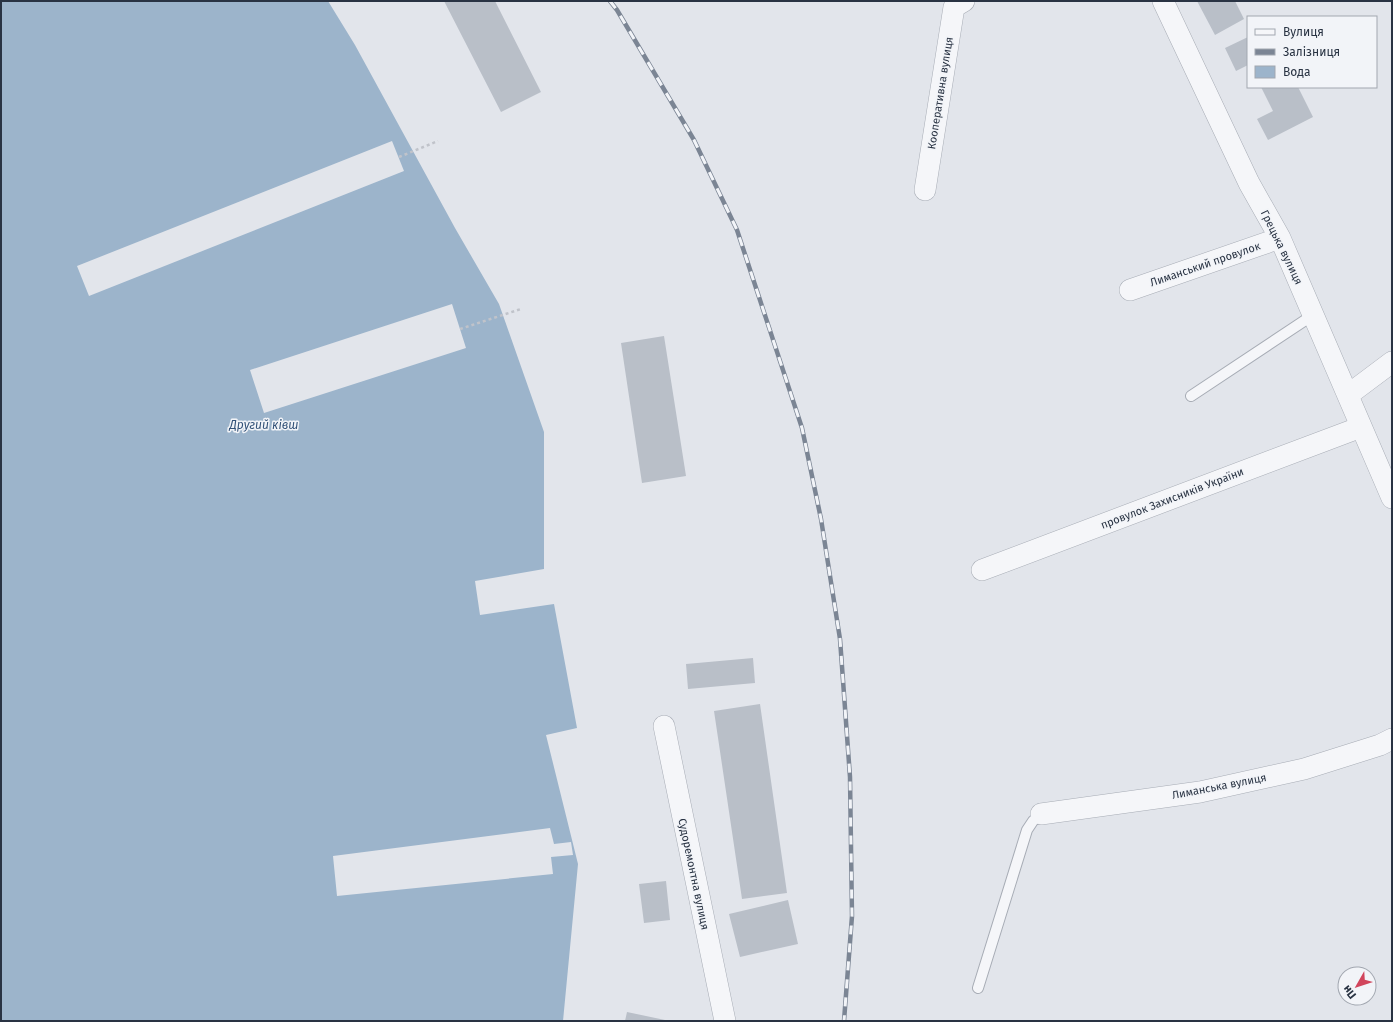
<svg xmlns="http://www.w3.org/2000/svg" width="1393" height="1022" font-family="'Fira Sans',sans-serif">
	<rect width="100%" height="100%" fill="#e2e5eb"/>
	<!-- water -->
	<path fill="#9cb4cb" d="M 1,1 L 328,1 L 355,45 L 455,228 L 499,304 L 544,432 L 544,569 L 475,581 L 480,615 L 554,604 L 577,728 L 546,735 L 578,864 L 563,1021 L 1,1021 Z"/>
	<!-- pier -->
	<path fill="#e2e5eb" d="M 392,141 L 404,171 L 89,296 L 77,266 Z
		M 452,304 L 466,348 L 264,413 L 250,370 Z
		M 550,828 L 554,844 L 571,842 L 573,855 L 551,857 L 553,874 L 337,896 L 333,856 Z"/>
	<!-- building -->
	<path fill="#b9bfc8" d="M 444,1 L 495,1 L 541,92 L 501,112 Z
		M 1197,1 L 1235,1 L 1244,19 L 1215,35 Z
		M 1248,37 L 1248,65 L 1236,71 L 1225,48 Z
		M 1261,87 L 1298,87 L 1313,117 L 1268,140 L 1257,119 L 1273,111 Z
		M 664,336 L 686,476 L 642,483 L 621,343 Z
		M 753,658 L 755,683 L 688,689 L 686,664 Z
		M 760,704 L 787,893 L 742,899 L 714,711 Z
		M 666,881 L 670,920 L 644,923 L 639,884 Z
		M 788,900 L 798,944 L 740,957 L 729,914 Z
		M 627,1012 L 665,1020 L 665,1021 L 625,1021 Z"/>
	<g fill="none" stroke-linecap="round" stroke-linejoin="round">
		<!-- lane casing -->
		<g stroke="#a7acb5" stroke-width="12">
			<path id="lane" d="M 1191,396 L 1313,315
				M 978,988 L 1027,830 L 1033,821 L 1041,814"/>
		</g>
		<!-- street casing -->
		<g stroke="#a7acb5" stroke-width="22">
			<path id="street" d="M 1163,1 L 1249,183 L 1280,238 L 1392,498
				M 925,190 L 954,7 L 964,1
				M 1130,290 L 1280,238
				M 1348,395 L 1392,362
				M 982,570 L 1361,427
				M 664,726 L 725,1021
				M 1041,814 L 1200,792 L 1304,769 L 1380,745 L 1392,739"/>
		</g>
		<!-- path -->
		<path stroke="#c0c3ca" stroke-width="2.5" stroke-dasharray="3 3" stroke-linecap="butt" d="M 399,157 L 438,141
			M 460,329 L 521,309"/>
		<!-- lane -->
		<use href="#lane" stroke="#f5f6f9" stroke-width="10"/>
		<!-- street -->
		<use href="#street" stroke="#f5f6f9" stroke-width="21"/>
		<!-- rail casing -->
		<g stroke="#7b8594" stroke-width="4.5">
			<path id="rail" d="M 610,1 L 617,10 L 694,140 L 737,230 L 802,428 L 821,519 L 840,639 L 850,777 L 852,916 L 844,1021"/>
		</g>
		<!-- rail -->
		<use href="#rail" stroke="#f2f4f8" stroke-width="3" stroke-dasharray="9" stroke-linecap="butt"/>
	</g>
	<g text-anchor="middle" stroke-width="3" stroke-linejoin="round" paint-order="stroke">
		<!-- street labels -->
		<g font-size="11" fill="#293343" stroke="#f2f4f8">
			<text transform="translate(940 93) rotate(-81)" y="4">Кооперативна вулиця</text>
			<text transform="translate(1282 247) rotate(64)" y="4">Грецька вулиця</text>
			<text transform="translate(1205 264) rotate(-19)" y="4">Лиманський провулок</text>
			<text transform="translate(1172 498) rotate(-21)" y="4">провулок Захисників України</text>
			<text transform="translate(1219 786) rotate(-11)" y="4">Лиманська вулиця</text>
			<text transform="translate(694 874) rotate(78)" y="4">Судоремонтна вулиця</text>
		</g>
		<!-- water labels -->
		<g font-size="12" font-style="italic" fill="#335278" stroke="#f2f4f8">
			<text x="264" y="429">Другий ківш</text>
		</g>
	</g>
	<!-- border -->
	<rect width="1393" height="1022" fill="none" stroke="#293343" stroke-width="4"/>
	<!-- legend -->
	<rect x="1247" y="16" width="130" height="72" fill="#f2f4f8" stroke="#a2a7b0"/>
	<rect x="1255" y="29" width="20" height="6" fill="#f5f6f9" stroke="#a2a7b0"/>
	<text x="1283" y="36" font-size="12" fill="#293343">Вулиця</text>
	<rect x="1255" y="49" width="20" height="6" fill="#7b8594" stroke="#a2a7b0"/>
	<text x="1283" y="56" font-size="12" fill="#293343">Залізниця</text>
	<rect x="1255" y="66" width="20" height="12" fill="#9cb4cb" stroke="#a2a7b0"/>
	<text x="1283" y="76" font-size="12" fill="#293343">Вода</text>
	<!-- north arrow -->
	<g transform="translate(1357 986) rotate(231)"><circle r="19" fill="#f2f4f8" stroke="#a2a7b0"/>
	<path d="M0-3L7 15L0 10L-7 15Z" fill="#d1455c"/>
	<text y="-6" font-size="11" font-weight="bold" text-anchor="middle" fill="#293343">Пн</text>
	</g>
</svg>
